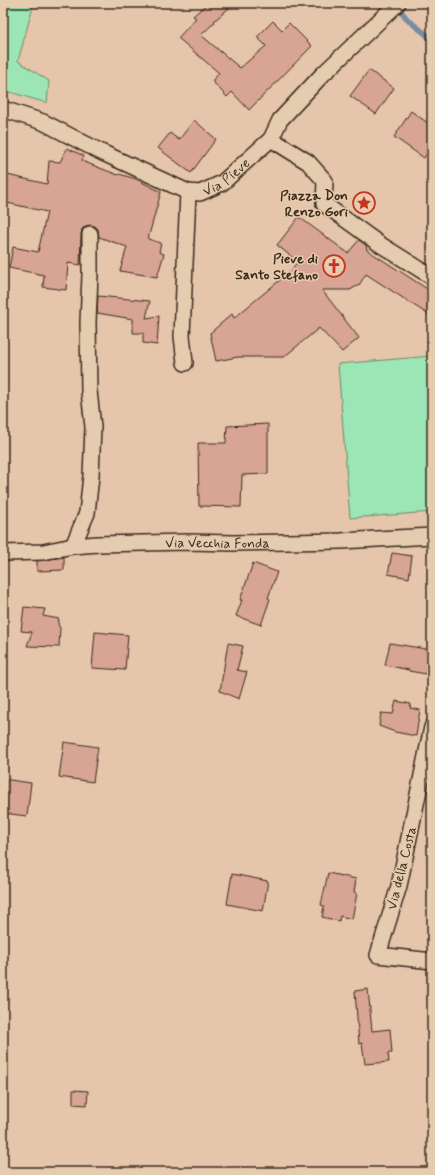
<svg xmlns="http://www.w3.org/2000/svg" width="435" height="1175" font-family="Mynerve,sans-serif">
	<rect width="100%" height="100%" fill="#e6c6ab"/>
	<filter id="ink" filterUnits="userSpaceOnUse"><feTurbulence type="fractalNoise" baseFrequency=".025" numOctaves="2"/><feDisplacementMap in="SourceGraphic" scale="8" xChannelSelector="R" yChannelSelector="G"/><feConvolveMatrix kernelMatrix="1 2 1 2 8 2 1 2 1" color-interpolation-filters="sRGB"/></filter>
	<g filter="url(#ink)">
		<!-- green -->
		<path fill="#9ce6b5" stroke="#6c886a" d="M 3,3 L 34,3 L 18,61 L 49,81 L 47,103 L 3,90 Z
			M 432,356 L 432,512 L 350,518 L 338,364 Z"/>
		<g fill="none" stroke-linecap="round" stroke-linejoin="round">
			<!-- stream -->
			<path stroke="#788ca3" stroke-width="5.5" d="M 396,5 L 408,20 L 432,39"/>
		</g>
		<!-- building -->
		<path fill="#d8a493" stroke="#3b2a1e" d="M 208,3 L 235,3 L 214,21 L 215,22 L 201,35 L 240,68 L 266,46 L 257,37 L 273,21 L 282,30 L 289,23 L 312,46 L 249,110 L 232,92 L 227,97 L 212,81 L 219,73 L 178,38 L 196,18 L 193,16 Z
			M 369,70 L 394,88 L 376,114 L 350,96 Z
			M 411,111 L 432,126 L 432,146 L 424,158 L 394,137 Z
			M 194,120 L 216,139 L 191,173 L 158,148 L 170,133 L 179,140 Z
			M 67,148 L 84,156 L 82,161 L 118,175 L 119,174 L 136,179 L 161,192 L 148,239 L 161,243 L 159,252 L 164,254 L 157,277 L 120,271 L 127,247 L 99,237 L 98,229 L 95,226 L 90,225 L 85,226 L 82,229 L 81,234 L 80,265 L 68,263 L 66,290 L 43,287 L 44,275 L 9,268 L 13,247 L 38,252 L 47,212 L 3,202 L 3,174 L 47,184 L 49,161 L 60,162 Z
			M 299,217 L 348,253 L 359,240 L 366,245 L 367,250 L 432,292 L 432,317 L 366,274 L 359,285 L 350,290 L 322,290 L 359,338 L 342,352 L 319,328 L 284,357 L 238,357 L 216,361 L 210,333 L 232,314 L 234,318 L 280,280 L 298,262 L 277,245 Z
			M 98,296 L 150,301 L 146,318 L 159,316 L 157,345 L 143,343 L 143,333 L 133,333 L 133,319 L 97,313 Z
			M 268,424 L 268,474 L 242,475 L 241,507 L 199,506 L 198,443 L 226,443 L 227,426 Z
			M 392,553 L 412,556 L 409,578 L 388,574 Z
			M 64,557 L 64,570 L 37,571 L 37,561 Z
			M 253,563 L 277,572 L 268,598 L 270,599 L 261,625 L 236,616 L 242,600 L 240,600 Z
			M 24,607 L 45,609 L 43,616 L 59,619 L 58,624 L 60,628 L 59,647 L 27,646 L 32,632 L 21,631 Z
			M 95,632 L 128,635 L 125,670 L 92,668 Z
			M 228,643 L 243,646 L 237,670 L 247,672 L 239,699 L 220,691 Z
			M 390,643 L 432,650 L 432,675 L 409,671 L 409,670 L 385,665 Z
			M 396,701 L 411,704 L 410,708 L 420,710 L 416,736 L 395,732 L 379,726 L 381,713 L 393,714 Z
			M 64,742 L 98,747 L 93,782 L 59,777 Z
			M 3,779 L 31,783 L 27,816 L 3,813 Z
			M 328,873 L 356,879 L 354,892 L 357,893 L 352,919 L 340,916 L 339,921 L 322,917 L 324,906 L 321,905 Z
			M 232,874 L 268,881 L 263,911 L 227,904 Z
			M 368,989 L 372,1031 L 390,1029 L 392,1053 L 388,1053 L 389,1062 L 365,1064 L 362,1043 L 359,1044 L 355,991 Z
			M 73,1090 L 88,1091 L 87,1105 L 73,1104 Z"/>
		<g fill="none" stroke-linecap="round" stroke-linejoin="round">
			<!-- street casing -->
			<g stroke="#3b2a1e" stroke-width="18">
				<g id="street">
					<path id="s1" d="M 3,109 L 43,122 L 101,152 L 188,192 L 200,193 L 222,183 L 271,139 L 280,120 L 322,75 L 398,3"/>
					<path d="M 271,139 L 308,162 L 325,181 L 324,204 L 378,243 L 432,277"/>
					<path d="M 185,363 L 182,336 L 188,192"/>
					<path d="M 73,546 L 87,513 L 91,476 L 93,427 L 89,391 L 88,322 L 90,275 L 90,234"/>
					<path id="s2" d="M 3,553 L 43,552 L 73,546 L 98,544 L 188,542 L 233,543 L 341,541 L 432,536"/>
					<path d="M 432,727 L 399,886 L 378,955 L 432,961"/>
				</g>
			</g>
			<!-- street -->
			<use href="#street" stroke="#e6ccae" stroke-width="15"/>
		</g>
	</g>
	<!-- icons -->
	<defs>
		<g id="sight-ring" transform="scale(1.15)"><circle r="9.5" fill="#e6ccae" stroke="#c8321e" stroke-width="1.5"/><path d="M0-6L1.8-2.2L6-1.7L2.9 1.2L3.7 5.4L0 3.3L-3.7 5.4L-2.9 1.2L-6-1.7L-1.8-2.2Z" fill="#c8321e"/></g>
		<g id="church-ring" transform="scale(1.15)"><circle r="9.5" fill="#e6ccae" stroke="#c8321e" stroke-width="1.5"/><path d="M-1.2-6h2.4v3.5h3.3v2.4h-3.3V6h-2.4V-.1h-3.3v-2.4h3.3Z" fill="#c8321e"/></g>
	</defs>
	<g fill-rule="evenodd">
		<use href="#sight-ring" x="364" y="203"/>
		<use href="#church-ring" x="334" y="266"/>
	</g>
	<g text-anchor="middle" stroke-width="3" stroke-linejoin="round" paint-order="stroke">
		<!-- street labels -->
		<g font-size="14" fill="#3b2a1e" stroke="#e6ccae">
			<text dy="5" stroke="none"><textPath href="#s1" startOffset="246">Via Pieve</textPath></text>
			<text dy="5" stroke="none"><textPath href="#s2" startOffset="215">Via Vecchia Fonda</textPath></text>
			<text transform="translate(401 868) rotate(-76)" y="5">Via della Costa</text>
		</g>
		<!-- poi labels -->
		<g font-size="14" font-weight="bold" fill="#3b2a1e" stroke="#e6ccae" text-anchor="end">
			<text x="348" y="200">Piazza Don<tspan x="348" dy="16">Renzo Gori</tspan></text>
			<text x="318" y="263">Pieve di<tspan x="318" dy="16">Santo Stefano</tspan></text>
		</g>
	</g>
	<!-- margin -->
	<rect width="435" height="1175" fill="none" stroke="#e6ccae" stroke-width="16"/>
	<rect x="8" y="8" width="419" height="1159" fill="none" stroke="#3b2a1e" stroke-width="1.5" filter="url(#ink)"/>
</svg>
